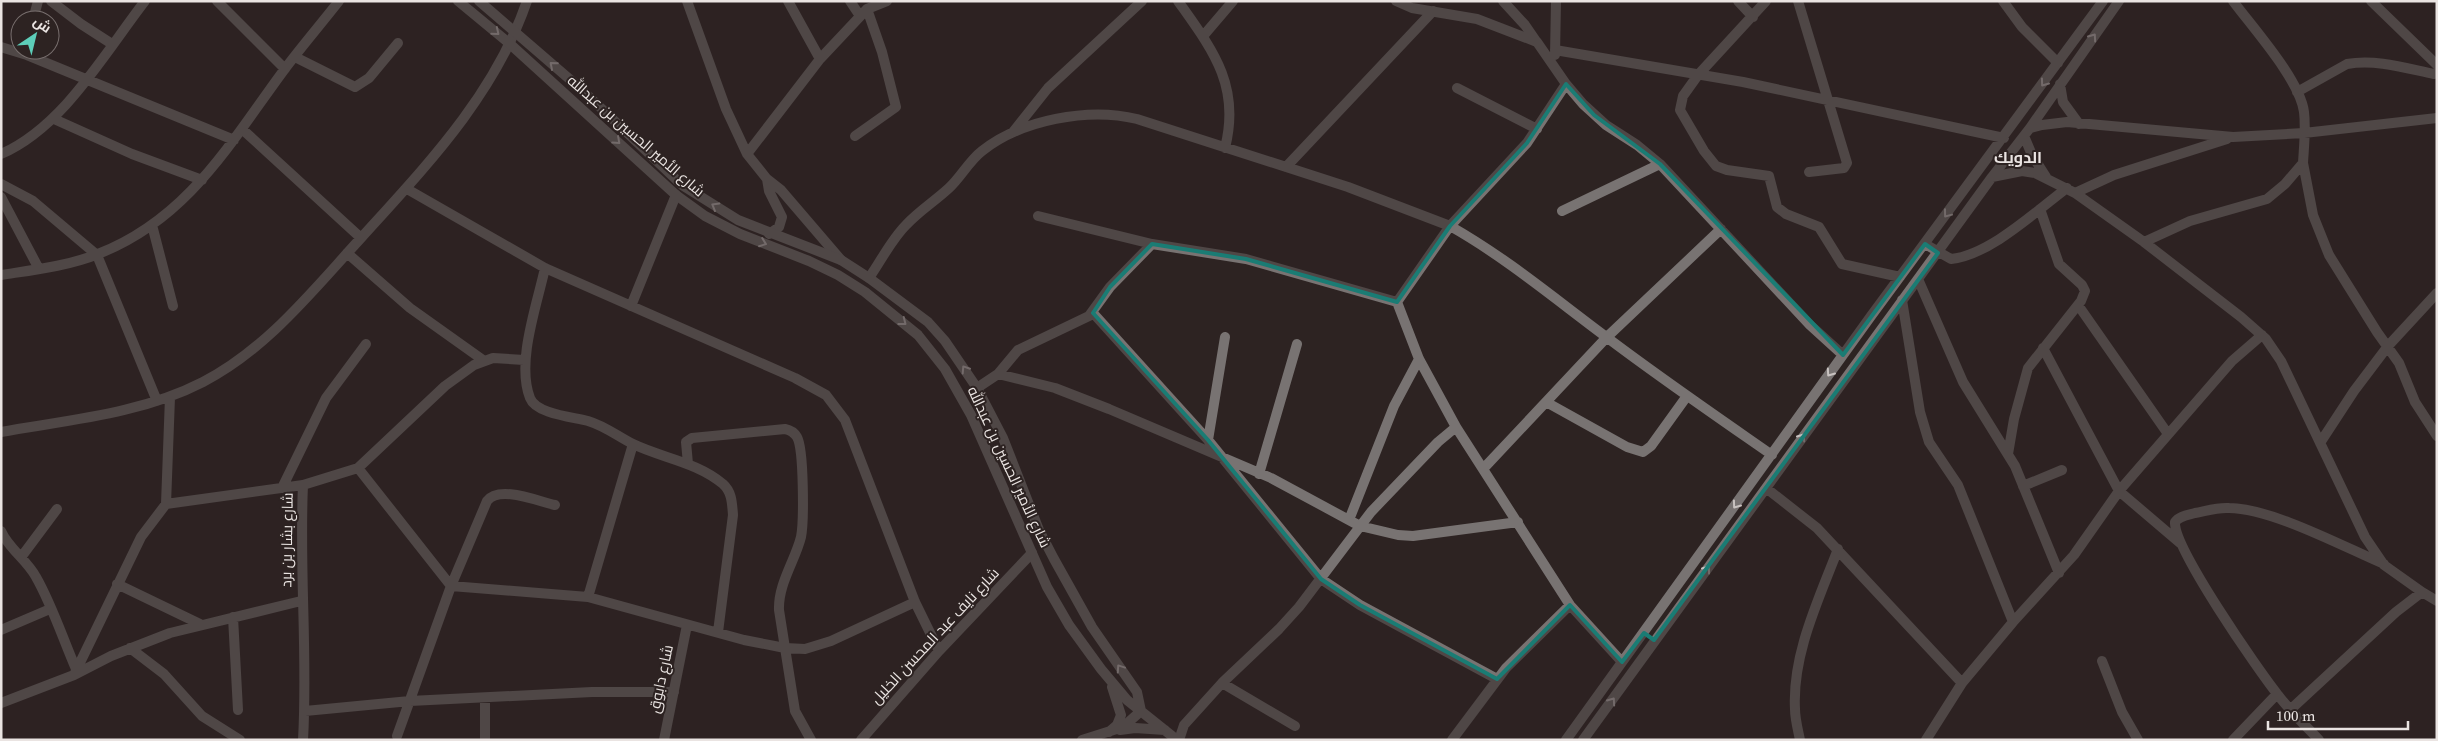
<svg xmlns="http://www.w3.org/2000/svg" width="2438" height="741" font-family="'Source Serif 4',Cairo,serif">
	<rect width="100%" height="100%" fill="#2d2322"/>
	<g fill="none" stroke-linecap="round" stroke-linejoin="round">
		<!-- minor -->
		<path stroke="#787372" stroke-width="10" d="M 51,1 L 81,24 L 112,44
			M 217,1 L 285,69
			M 687,1 L 726,109 L 747,154 L 767,179 L 781,190 L 841,260
			M 788,1 L 820,59
			M 850,1 L 860,16
			M 1178,1 C 1212,49 1241,85 1225,148
			M 1396,1 L 1412,8 L 1477,19 L 1537,42 L 1566,84 L 1583,104 L 1606,125 L 1637,145 L 1660,164 L 1810,325 L 1843,355
			M 1503,1 L 1525,25 L 1536,41
			M 1738,1 L 1753,17
			M 1766,1 L 1698,75 L 1683,96 L 1680,110 L 1704,151 L 1716,166 L 1727,170 L 1769,176 L 1777,207 L 1786,214 L 1819,227 L 1842,264 L 1900,277
			M 1798,1 L 1847,163 L 1844,168 L 1809,172
			M 2003,1 L 2022,27 L 2058,63
			M 2371,1 L 2437,65
			M 867,9 L 887,1
			M 33,20 L 38,1
			M 1204,35 L 1233,1
			M 1,47 L 27,55 L 234,140
			M 1555,50 L 1743,82 L 2004,138
			M 1555,55 L 1556,1
			M 295,57 L 355,87 L 369,78 L 398,43
			M 2060,84 L 2063,102 L 2079,124
			M 1457,88 L 1537,129
			M 2297,92 L 2347,64 C 2376,59 2405,68 2434,74 L 2437,73
			M 54,119 L 132,154 L 202,180
			M 2030,128 L 2042,125 L 2067,122 L 2233,137 L 2304,133 L 2437,118
			M 242,129 L 361,238
			M 1013,132 L 1048,88 L 1142,1
			M 2024,136 L 2032,155 L 2046,177
			M 1,154 C 63,127 104,54 145,1
			M 747,154 L 820,59 L 867,9 L 882,52 L 896,107 L 855,136
			M 2303,163 L 2313,215 L 2329,255 L 2377,332 L 2399,363 L 2415,402 L 2437,436
			M 1286,167 L 1433,11
			M 1992,177 L 2022,171 L 2035,173 L 2075,193 L 2144,242 L 2241,317 L 2266,339 L 2281,361 L 2365,537 L 2384,565 L 2422,592
			M 767,179 L 769,191 L 782,217 L 779,227 L 769,234
			M 1,184 L 33,201 L 97,255 L 157,401
			M 407,189 L 545,268 L 795,378 L 826,395 L 845,420 L 915,602 L 939,651
			M 2075,193 L 2114,175 L 2227,139
			M 1,197 L 39,269
			M 1562,211 L 1660,164
			M 1038,216 L 1152,244 L 1246,259 L 1397,302
			M 152,225 L 173,306
			M 2144,242 L 2190,221 L 2267,199 L 2285,184 L 2303,163 C 2304,146 2306,128 2304,112 C 2300,80 2253,28 2233,1
			M 1925,244 L 1951,259 C 1990,255 2036,211 2067,188
			M 347,253 L 410,308 L 483,360
			M 545,268 C 537,305 516,362 530,398 C 536,414 573,417 588,421 C 605,426 617,436 633,444 C 662,458 697,462 723,484 C 732,492 732,503 733,515 L 718,632
			M 1,275 C 33,270 68,266 98,254 C 188,219 230,143 284,70 C 302,46 321,24 339,1
			M 869,278 C 881,261 891,240 906,225 C 919,211 935,201 949,188 C 961,177 969,161 982,151 C 1021,120 1088,107 1137,119 L 1348,187 L 1450,226 L 1527,143 L 1566,84
			M 1918,279 L 1963,382 L 2015,466 L 2059,573
			M 1902,300 L 1920,412 L 1929,442 L 1958,485 L 2013,622
			M 1397,302 L 1450,226 C 1505,257 1554,298 1605,336 C 1659,377 1716,416 1772,455
			M 1397,302 L 1419,359 L 1456,427
			M 2078,305 L 2168,434
			M 631,306 L 676,195
			M 1093,313 L 1208,440 L 1321,579 L 1360,605 L 1497,679
			M 2043,348 L 2119,491 L 2180,543
			M 998,374 L 1055,388 L 1109,409 L 1271,478 L 1360,526 L 1398,535 L 1413,536 L 1518,522
			M 977,388 L 998,374 L 1018,350 L 1089,316 L 1110,287 L 1152,244
			M 1546,402 L 1627,447 L 1643,452 L 1651,446 L 1687,396
			M 1,432 C 68,420 141,414 203,382 C 267,349 313,290 361,238 C 426,166 495,95 527,1
			M 1208,440 L 1225,337
			M 2320,443 L 2354,391 L 2388,346 L 2437,293
			M 2008,454 L 2014,419 L 2028,368 L 2081,301 L 2085,291 L 2082,285 L 2059,264 L 2040,209
			M 688,464 L 686,442 L 692,438 L 785,429 C 790,430 794,432 797,437 C 804,449 804,522 801,537 C 795,561 778,584 779,610 L 795,711 L 811,740
			M 358,468 L 451,586 L 588,597 L 744,640 L 785,648 L 805,649 L 831,641 L 915,602
			M 1483,469 L 1607,337 L 1721,229
			M 1259,474 L 1297,344
			M 303,485 C 299,570 308,655 303,740
			M 2023,486 L 2062,470
			M 282,488 L 326,398 L 366,344
			M 1766,488 L 1817,528 L 1962,683
			M 166,504 L 170,397
			M 1349,520 L 1394,406 L 1419,359
			M 1,531 C 8,548 27,560 36,577 C 52,605 63,639 76,669
			M 22,556 L 57,509
			M 117,584 L 200,624
			M 588,597 L 633,444
			M 233,617 L 238,710
			M 1,630 L 50,609
			M 130,648 L 164,674 L 202,716 L 240,740
			M 2102,661 L 2122,712 L 2138,740
			M 74,675 L 141,537 L 166,504 L 303,485 L 358,468 L 445,386 L 474,365 L 493,358 L 524,360
			M 1222,683 L 1295,726
			M 1,703 L 74,675 L 111,656 L 170,633 L 301,601
			M 2290,710 L 2396,612 L 2422,592 L 2437,601
			M 305,711 L 410,701 L 592,692 L 674,692
			M 397,736 L 451,586 L 487,501 C 499,485 537,501 555,505
			M 485,740 L 485,699
			M 664,740 L 687,625
			M 861,740 L 939,651 L 1032,553
			M 1179,740 L 1184,725 L 1222,683 L 1279,629 L 1299,607 L 1371,512 L 1438,442 L 1456,427 L 1570,605 L 1622,662
			M 1452,740 L 1506,668 L 1570,605
			M 1566,740 L 1871,316 L 2103,1
			M 1583,740 L 1992,177 L 2030,128 L 2119,1
			M 1800,740 C 1798,730 1795,719 1795,709 C 1792,654 1819,599 1838,549
			M 1926,740 L 1962,683 L 2013,622 L 2074,555 L 2119,491 L 2232,361 L 2262,335
			M 2233,740 L 2277,694
			M 2319,740 C 2305,725 2290,711 2278,695 C 2258,670 2173,547 2175,522 C 2179,516 2188,515 2195,513 C 2206,511 2218,507 2229,508 C 2271,508 2344,547 2384,564"/>
		<!-- tertiary -->
		<path stroke="#787372" stroke-width="10" d="M 458,1 L 510,44 L 676,195 L 705,216 L 740,234 L 809,261 L 838,275 L 865,292 L 918,335 L 945,369 L 971,415 L 1047,587 L 1069,625 L 1101,669 L 1127,700 L 1177,740
			M 479,1 L 581,89 L 682,185 L 738,220 L 841,260 L 869,278 L 928,322 L 945,341 L 977,388 L 1003,438 L 1039,530 L 1054,559 L 1092,627 L 1137,692 L 1141,711
			M 1120,730 L 1135,728 L 1165,730
			M 1109,732 L 1117,725 L 1121,715 L 1112,687
			M 1082,740 L 1123,727 L 1141,711"/>
	</g>
	<!-- one-way arrows -->
	<defs><path id="oneway-chevron" d="M-2-3.5L2.5 0L-2 3.5" fill="none" stroke-width="1.6" stroke-linecap="round" stroke-linejoin="round" transform="scale(1.25)"/></defs>
	<g stroke="#c8c2c0">
		<use href="#oneway-chevron" transform="translate(496 32) rotate(39)"/>
		<use href="#oneway-chevron" transform="translate(2093 37) rotate(-55)"/>
		<use href="#oneway-chevron" transform="translate(553 65) rotate(-139)"/>
		<use href="#oneway-chevron" transform="translate(2044 83) rotate(126)"/>
		<use href="#oneway-chevron" transform="translate(617 141) rotate(42)"/>
		<use href="#oneway-chevron" transform="translate(715 206) rotate(-150)"/>
		<use href="#oneway-chevron" transform="translate(1947 214) rotate(127)"/>
		<use href="#oneway-chevron" transform="translate(763 243) rotate(21)"/>
		<use href="#oneway-chevron" transform="translate(903 322) rotate(38)"/>
		<use href="#oneway-chevron" transform="translate(965 369) rotate(-123)"/>
		<use href="#oneway-chevron" transform="translate(1830 373) rotate(125)"/>
		<use href="#oneway-chevron" transform="translate(1802 437) rotate(-55)"/>
		<use href="#oneway-chevron" transform="translate(1736 505) rotate(126)"/>
		<use href="#oneway-chevron" transform="translate(1707 569) rotate(-54)"/>
		<use href="#oneway-chevron" transform="translate(1120 668) rotate(-124)"/>
		<use href="#oneway-chevron" transform="translate(1612 701) rotate(-55)"/>
	</g>
	<!-- marked area -->
	<path d="M0 0H2438V741H0ZM 1566,84 L 1594,115 L 1660,164 L 1843,355 L 1925,244 L 1938,253 L 1654,640 L 1644,633 L 1622,662 L 1570,605 L 1497,679 L 1360,605 L 1321,579 L 1208,440 L 1093,313 L 1110,287 L 1152,244 L 1246,259 L 1397,302 L 1450,226 L 1527,143 Z" fill="#2d2322" fill-opacity=".55" fill-rule="evenodd"/>
	<path fill="none" stroke="#1a7c74" stroke-width="4" stroke-linejoin="round" d="M 1566,84 L 1594,115 L 1660,164 L 1843,355 L 1925,244 L 1938,253 L 1654,640 L 1644,633 L 1622,662 L 1570,605 L 1497,679 L 1360,605 L 1321,579 L 1208,440 L 1093,313 L 1110,287 L 1152,244 L 1246,259 L 1397,302 L 1450,226 L 1527,143 Z"/>
	<g text-anchor="middle" stroke-width="4" stroke-linejoin="round" paint-order="stroke">
		<!-- street labels -->
		<g font-size="15" fill="#eae4e2" stroke="#2d2322">
			<text transform="translate(636 136) rotate(41)" y="5">شارع الأمير الحسين بن عبدالله</text>
			<text transform="translate(1009 467) rotate(65)" y="5">شارع الأمير الحسين بن عبدالله</text>
			<text transform="translate(287 540) rotate(-89)" y="5">شارع بشار بن برد</text>
			<text transform="translate(935 636) rotate(-47)" y="5">شارع نايف عبد المحسن الخليل</text>
			<text transform="translate(661 679) rotate(-78)" y="5">شارع دابوق</text>
		</g>
		<!-- neighbourhood labels -->
		<g font-size="16" font-weight="bold" fill="#eae4e2" stroke="#2d2322">
			<text x="2018" y="163">الدويك</text>
		</g>
	</g>
	<!-- border -->
	<rect width="2438" height="741" fill="none" stroke="#eae4e2" stroke-width="5"/>
	<!-- north arrow -->
	<g transform="translate(35 35) rotate(35)"><circle r="24" fill="#2d2322" stroke="#79706f"/>
	<path d="M0-4L9 19L0 12L-9 19Z" fill="#5dceb9"/>
	<text y="-8" font-size="14" font-weight="bold" text-anchor="middle" fill="#eae4e2">ش</text>
	</g>
	<!-- scale -->
	<path d="M2268 721v8h140v-8" fill="none" stroke="#eae4e2" stroke-width="2.5"/>
	<text x="2276" y="721" font-size="15" fill="#eae4e2" stroke="#2d2322" stroke-width="4" paint-order="stroke">100 m</text>
</svg>
